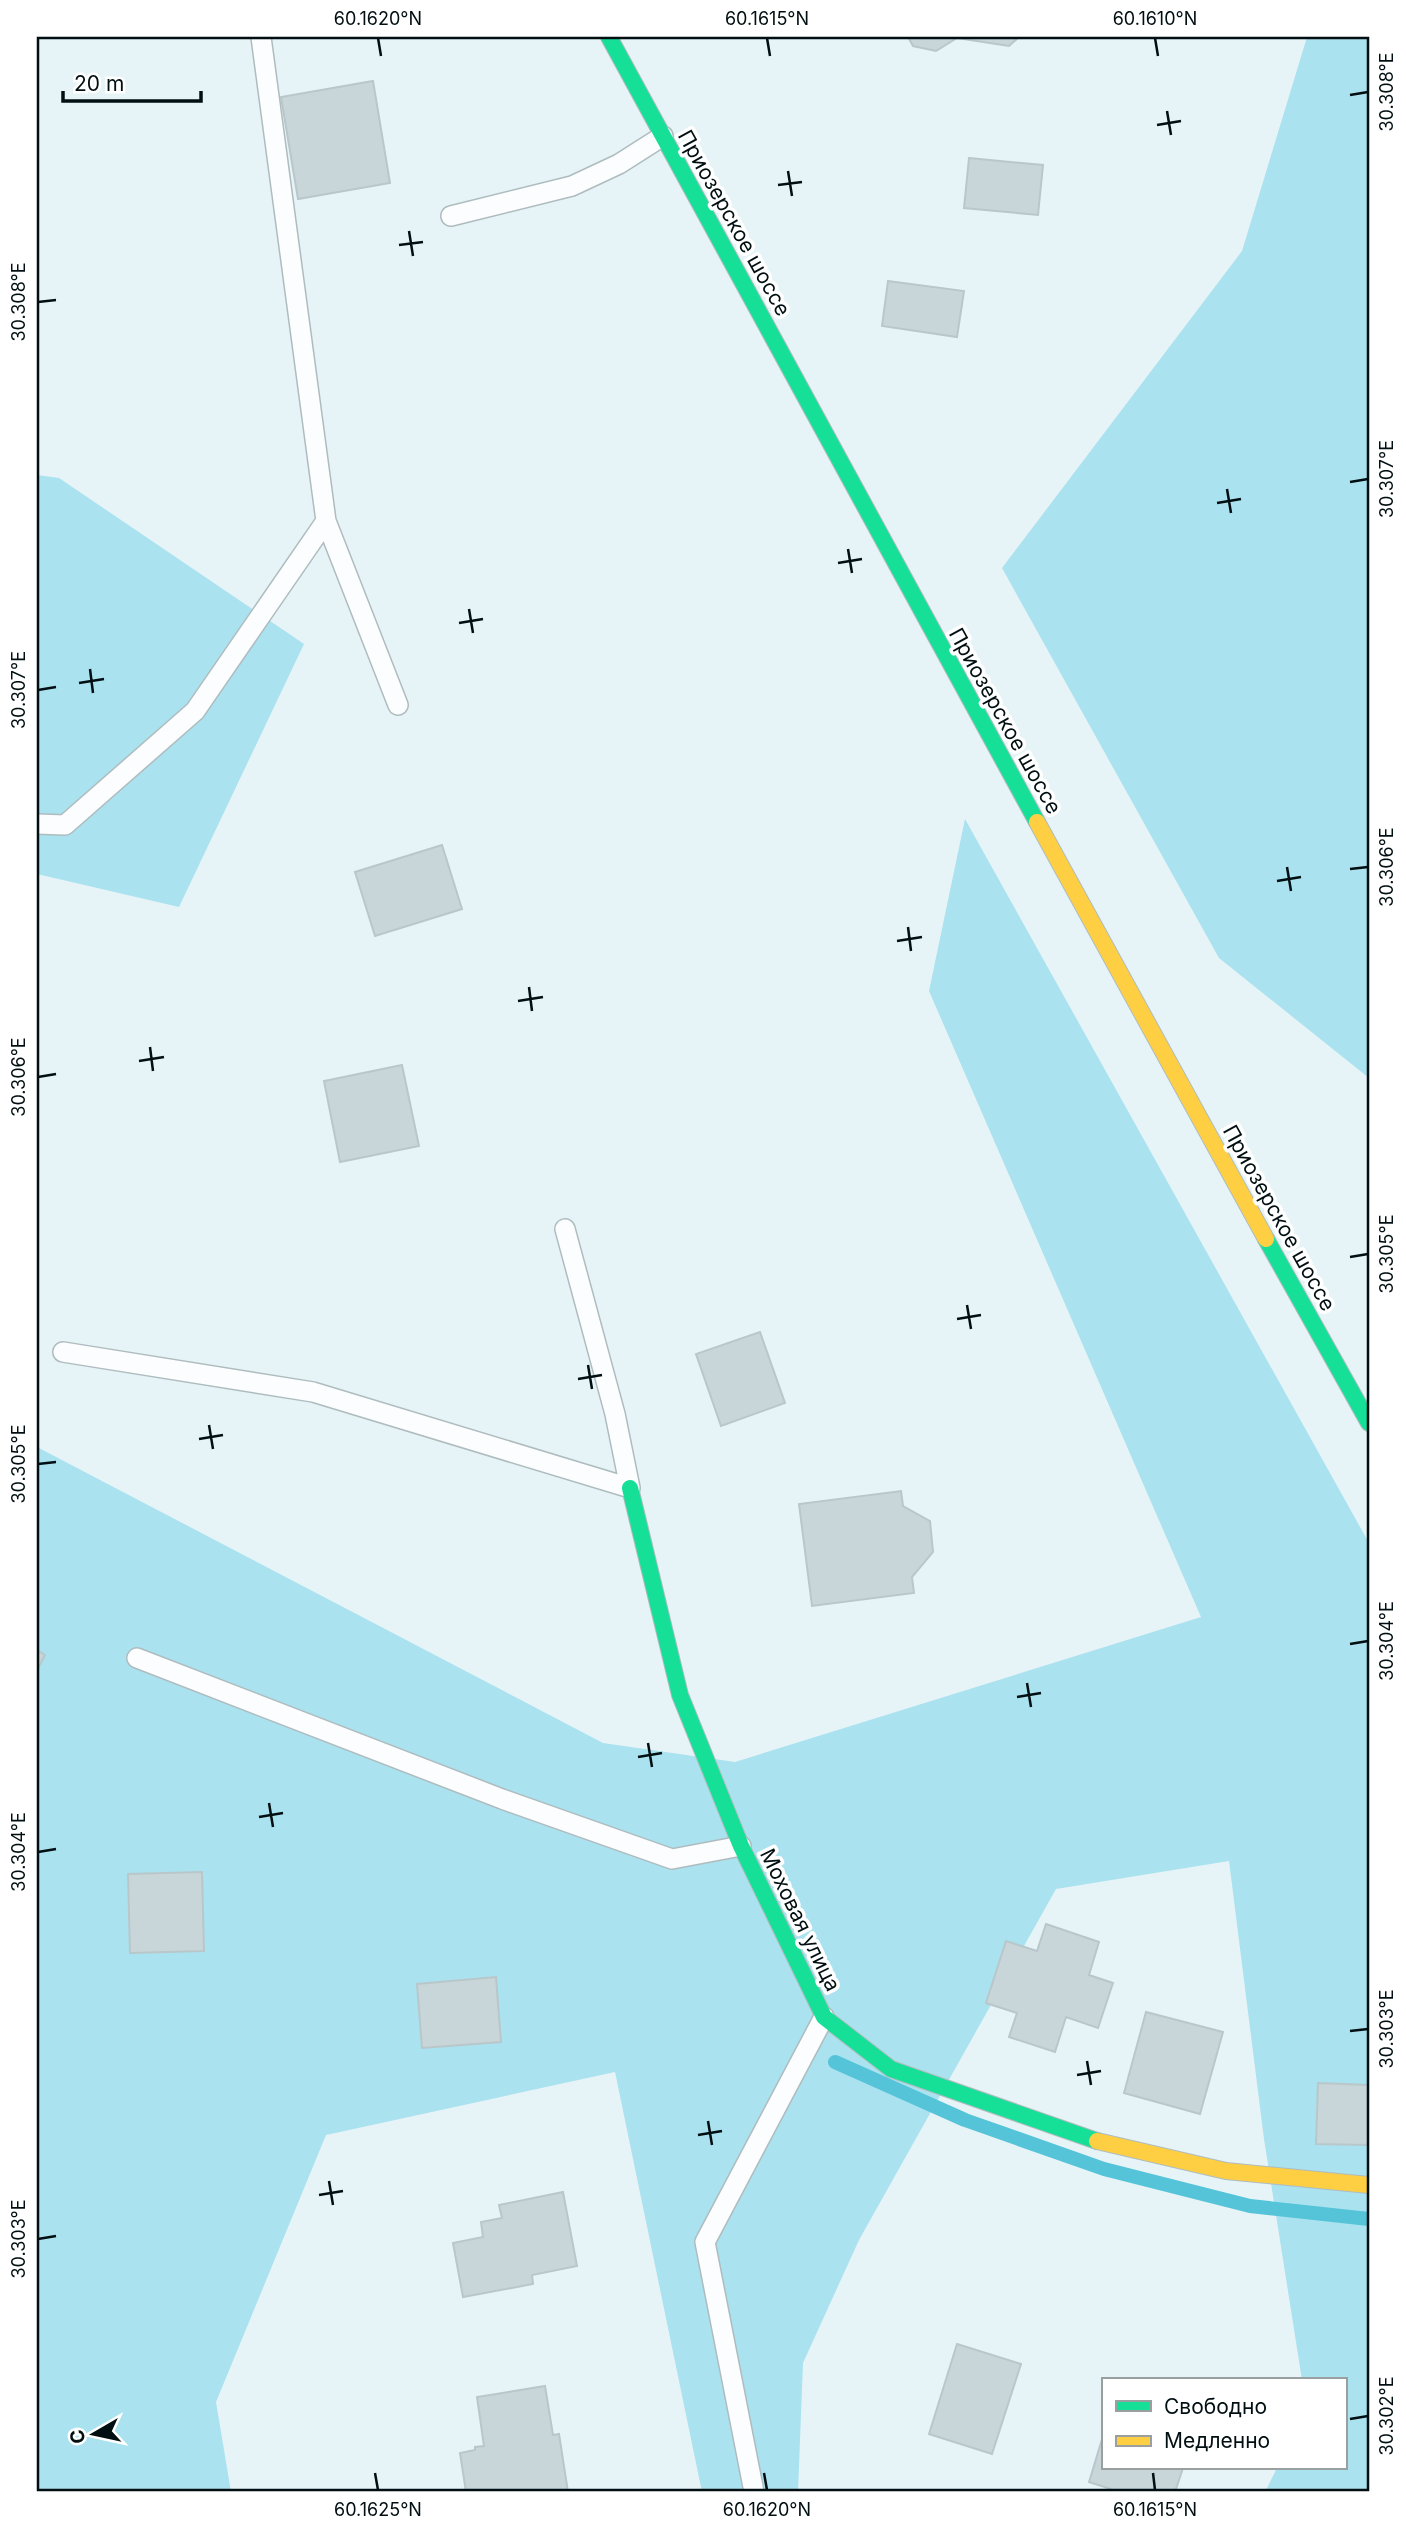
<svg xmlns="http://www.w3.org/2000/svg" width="1406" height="2529" font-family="Inter,sans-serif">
	<rect width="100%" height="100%" fill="#e7f4f7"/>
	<!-- green -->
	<path fill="#aae2ef" d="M 1307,37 L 1369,37 L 1369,1078 L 1219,958 L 1002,568 L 1242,251 Z
		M 37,475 L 59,478 L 304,644 L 179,907 L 37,874 Z
		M 965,819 L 1369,1543 L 1369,2492 L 1265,2492 L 1277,2468 L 1345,2468 L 1345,2380 L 1302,2380 L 1264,2139 L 1229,1861 L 1056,1889 L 859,2240 L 803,2363 L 798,2492 L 702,2492 L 615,2072 L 326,2135 L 216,2402 L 231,2492 L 37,2492 L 37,1447 L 603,1743 L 735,1762 L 1201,1617 L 929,991 Z"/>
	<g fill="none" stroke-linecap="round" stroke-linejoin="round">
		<!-- stream -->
		<path stroke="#55c4d9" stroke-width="14" d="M 835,2062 L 965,2120 L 1104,2169 L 1250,2206 L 1369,2219"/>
	</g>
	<!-- building -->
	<path fill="#c8d6d9" stroke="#b9c7ca" stroke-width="2" d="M 908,37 L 1019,37 L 1009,46 L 957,38 L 936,51 L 913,46 Z
		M 373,81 L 390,183 L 298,199 L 281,97 Z
		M 969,158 L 1043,165 L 1038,215 L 964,208 Z
		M 888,281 L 964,291 L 957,337 L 882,326 Z
		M 442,845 L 462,909 L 375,936 L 355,872 Z
		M 402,1065 L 419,1146 L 340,1162 L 324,1081 Z
		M 760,1332 L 785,1403 L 721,1426 L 696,1354 Z
		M 901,1491 L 903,1506 L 930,1521 L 933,1552 L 912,1577 L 914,1593 L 812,1606 L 799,1504 Z
		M 37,1650 L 45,1655 L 37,1670 Z
		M 202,1872 L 204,1951 L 130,1953 L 128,1874 Z
		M 1046,1924 L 1099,1942 L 1089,1975 L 1113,1983 L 1098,2028 L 1066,2017 L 1055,2052 L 1009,2037 L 1017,2013 L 986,2003 L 1006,1941 L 1037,1951 Z
		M 496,1977 L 501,2042 L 422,2048 L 417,1984 Z
		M 1146,2012 L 1223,2032 L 1200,2114 L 1124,2093 Z
		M 1318,2083 L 1369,2085 L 1369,2145 L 1316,2144 Z
		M 563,2192 L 577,2266 L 532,2275 L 533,2284 L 463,2297 L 453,2243 L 483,2237 L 481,2222 L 502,2218 L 499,2205 Z
		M 957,2344 L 1021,2364 L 992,2454 L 929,2434 Z
		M 545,2386 L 553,2435 L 559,2434 L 568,2492 L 466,2492 L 460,2453 L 475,2450 L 475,2447 L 484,2446 L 477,2397 Z
		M 1103,2436 L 1103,2468 L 1183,2468 L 1175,2492 L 1120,2492 L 1089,2482 Z"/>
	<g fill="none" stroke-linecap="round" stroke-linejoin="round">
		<!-- lane casing -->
		<g stroke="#afbcbf" stroke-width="22">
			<path id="lane" d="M 261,37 L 326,521 L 398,705
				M 451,216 L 572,186 L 619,164 L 663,136
				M 37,824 L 65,825 L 195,711 L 326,521
				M 63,1352 L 313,1392 L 630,1488 L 615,1414 L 565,1229
				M 137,1658 L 502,1799 L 672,1859 L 741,1846
				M 754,2492 L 705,2242 L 824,2017"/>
		</g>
		<!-- fast casing -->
		<g stroke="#afbcbf" stroke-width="18">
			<path id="fast" d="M 609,37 L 1037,822
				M 1266,1239 L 1369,1423
				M 630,1488 L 680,1695 L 741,1846 L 824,2017 L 891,2069 L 1097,2141"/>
		</g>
		<!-- slow casing -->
		<g stroke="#afbcbf" stroke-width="18">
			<path id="slow" d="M 1037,822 L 1266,1239
				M 1097,2141 L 1226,2171 L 1369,2185"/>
		</g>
		<!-- lane -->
		<use href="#lane" stroke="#fbfdfe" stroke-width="19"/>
		<!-- fast -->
		<use href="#fast" stroke="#16e098" stroke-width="16"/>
		<!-- slow -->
		<use href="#slow" stroke="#ffcf43" stroke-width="16"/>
	</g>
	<!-- ticks -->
	<path fill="none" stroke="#020f12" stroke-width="2.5" d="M 378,38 L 381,56M 767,38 L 770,56M 1155,38 L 1158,56M 1350,95 L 1368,92M 1167,111 L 1171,135M 1157,125 L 1181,121M 788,171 L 792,196M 778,185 L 802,182M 409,231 L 413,256M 399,245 L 423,242M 38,302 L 56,300M 1350,482 L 1368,479M 1227,489 L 1231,513M 1217,503 L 1241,499M 848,549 L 852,573M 838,563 L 862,559M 469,609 L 473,633M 459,623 L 483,619M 90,669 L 93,693M 79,683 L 104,679M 38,690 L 56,687M 1287,867 L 1291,891M 1350,869 L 1368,867M 1277,881 L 1301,877M 908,927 L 911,951M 897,941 L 922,937M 529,987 L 532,1011M 518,1001 L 543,997M 150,1047 L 153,1071M 139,1061 L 164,1057M 38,1077 L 56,1074M 1350,1257 L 1368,1254M 967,1305 L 971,1329M 957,1319 L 981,1315M 588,1365 L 592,1389M 578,1379 L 602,1375M 209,1425 L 213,1449M 199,1439 L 223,1435M 38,1464 L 56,1462M 1350,1644 L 1368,1641M 1027,1683 L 1031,1707M 1017,1697 L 1041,1693M 648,1743 L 652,1767M 638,1757 L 662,1753M 269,1803 L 273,1827M 259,1817 L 283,1813M 38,1852 L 56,1849M 1350,2031 L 1368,2029M 1087,2061 L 1091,2085M 1077,2075 L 1101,2071M 708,2121 L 712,2145M 698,2135 L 722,2131M 329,2181 L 333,2205M 319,2195 L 343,2191M 38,2239 L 56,2236M 1350,2419 L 1368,2416M 375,2473 L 378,2490M 764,2473 L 767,2490M 1153,2473 L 1155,2490"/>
	<g text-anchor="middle" stroke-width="7" stroke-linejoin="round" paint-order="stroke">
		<!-- street labels -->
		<g font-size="21" fill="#020f12" stroke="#fff">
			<text transform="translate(734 223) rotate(61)" y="7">Приозерское шоссе</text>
			<text transform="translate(1005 721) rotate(61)" y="7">Приозерское шоссе</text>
			<text transform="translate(1279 1218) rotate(61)" y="7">Приозерское шоссе</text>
			<text transform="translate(800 1920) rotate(64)" y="7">Моховая улица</text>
		</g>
	</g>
	<!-- border -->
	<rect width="1406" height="2529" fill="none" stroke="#ffffff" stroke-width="77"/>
	<!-- legend -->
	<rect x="1102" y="2378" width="245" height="91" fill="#ffffff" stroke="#9a9fa0" stroke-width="2"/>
	<rect x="1116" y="2401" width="35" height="10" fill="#16e098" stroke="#9a9fa0" stroke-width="2"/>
	<text x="1164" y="2414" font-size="21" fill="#020f12">Свободно</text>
	<rect x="1116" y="2436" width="35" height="10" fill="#ffcf43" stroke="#9a9fa0" stroke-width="2"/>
	<text x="1164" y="2448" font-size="21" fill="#020f12">Медленно</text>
	<!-- north arrow -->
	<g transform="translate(94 2434) rotate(261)" stroke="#ffffff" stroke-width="5" paint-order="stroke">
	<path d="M0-5L12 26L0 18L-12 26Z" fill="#020f12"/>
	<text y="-10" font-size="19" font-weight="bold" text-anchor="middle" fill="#020f12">С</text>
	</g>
	<!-- scale -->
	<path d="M63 91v10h138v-10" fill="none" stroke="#020f12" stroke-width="3.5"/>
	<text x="74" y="91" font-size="21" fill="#020f12" stroke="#ffffff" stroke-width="5" paint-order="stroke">20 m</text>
	<rect x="38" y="38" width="1330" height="2452" fill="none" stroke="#020f12" stroke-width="2.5"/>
	<g font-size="18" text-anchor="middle" fill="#020f12">
		<text x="378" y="25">60.1620°N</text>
		<text x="767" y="25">60.1615°N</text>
		<text x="1155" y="25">60.1610°N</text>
		<text transform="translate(1387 92) rotate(-90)" y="6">30.308°E</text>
		<text transform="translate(19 302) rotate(-90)" y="6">30.308°E</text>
		<text transform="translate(1387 479) rotate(-90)" y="6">30.307°E</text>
		<text transform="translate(19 690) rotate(-90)" y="6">30.307°E</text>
		<text transform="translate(1387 867) rotate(-90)" y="6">30.306°E</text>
		<text transform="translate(19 1077) rotate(-90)" y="6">30.306°E</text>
		<text transform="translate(1387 1254) rotate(-90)" y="6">30.305°E</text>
		<text transform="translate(19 1464) rotate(-90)" y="6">30.305°E</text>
		<text transform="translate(1387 1641) rotate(-90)" y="6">30.304°E</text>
		<text transform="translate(19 1852) rotate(-90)" y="6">30.304°E</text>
		<text transform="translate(1387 2029) rotate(-90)" y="6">30.303°E</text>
		<text transform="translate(19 2239) rotate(-90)" y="6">30.303°E</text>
		<text transform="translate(1387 2416) rotate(-90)" y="6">30.302°E</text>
		<text x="378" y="2516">60.1625°N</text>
		<text x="767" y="2516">60.1620°N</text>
		<text x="1155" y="2516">60.1615°N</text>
	</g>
</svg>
